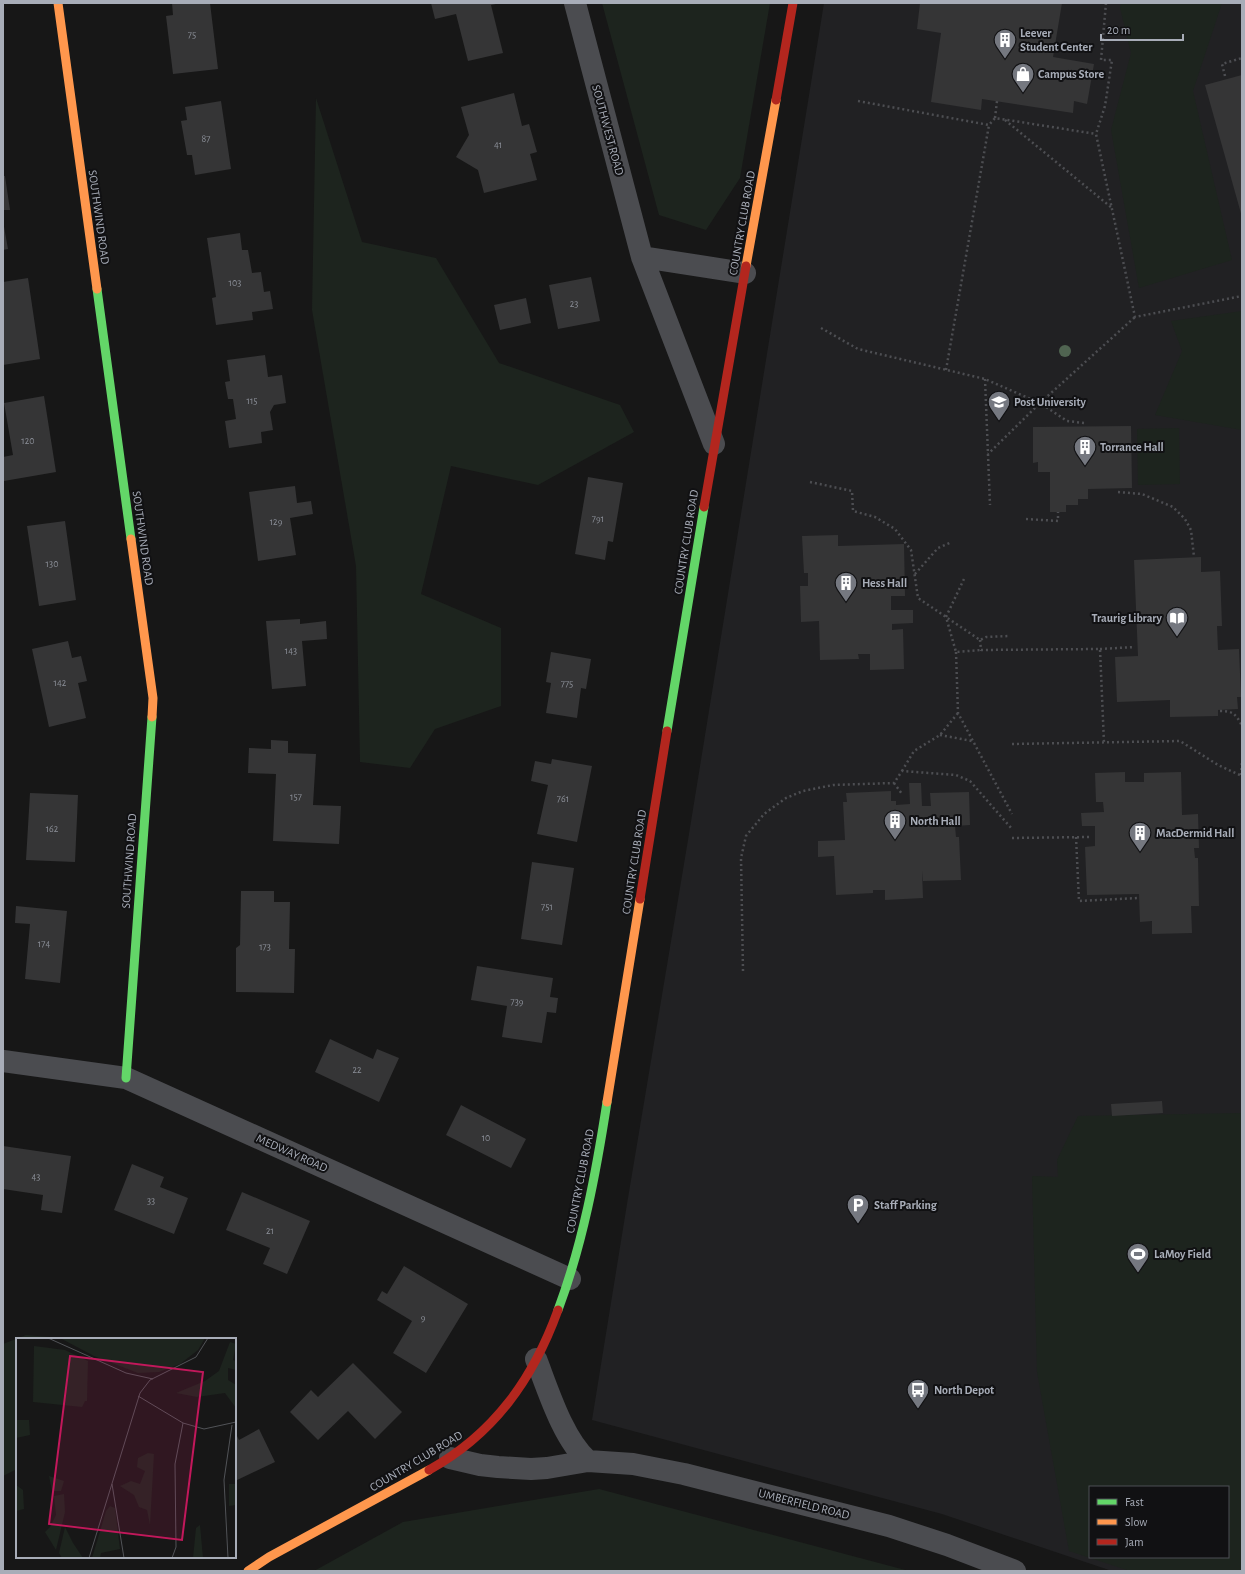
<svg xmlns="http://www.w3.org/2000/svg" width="1245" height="1574" font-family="'Alegreya Sans',sans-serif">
	<rect width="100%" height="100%" fill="#171717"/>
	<!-- built -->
	<path fill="#212123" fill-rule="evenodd" d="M 824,3 L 1242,3 L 1242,1571 L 1112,1571 L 942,1514 L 592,1420 L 627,1204 L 688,840 ZM 1090,1487 L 1228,1487 L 1228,1557 L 1090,1557 Z"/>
	<!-- green -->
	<path fill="#1d241e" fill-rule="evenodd" d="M 602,3 L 770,3 L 740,178 L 706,230 L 659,215 Z
		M 1121,3 L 1222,3 L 1193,91 L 1232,260 L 1139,288 L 1111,130 L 1131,53 L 1120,8 Z
		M 316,98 L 362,242 L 436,258 L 499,363 L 620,405 L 634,432 L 538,485 L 451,466 L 421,594 L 501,628 L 501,706 L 435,729 L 410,768 L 360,762 L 356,566 L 312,310 Z
		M 1242,311 L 1242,430 L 1155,415 L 1182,351 L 1171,321 Z
		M 1179,428 L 1180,484 L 1138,485 L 1137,429 Z
		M 1242,1113 L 1242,1571 L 1130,1571 L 1069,1551 L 1037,1372 L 1032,1176 L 1058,1177 L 1057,1160 L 1078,1116 ZM 1090,1487 L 1228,1487 L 1228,1557 L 1090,1557 Z
		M 26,1335 L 73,1339 L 17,1339 L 17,1469 L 3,1476 L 3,1344 Z
		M 599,1489 L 909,1571 L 314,1571 L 403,1522 Z"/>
	<!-- building -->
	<path fill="#353536" d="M 172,3 L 210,3 L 218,69 L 173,74 L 166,16 L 173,15 Z
		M 431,3 L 495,3 L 496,4 L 491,5 L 503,53 L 468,61 L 456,14 L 435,19 Z
		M 920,3 L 1062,3 L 1053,57 L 1094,64 L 1087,104 L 1074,101 L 1073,113 L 982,99 L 981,110 L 931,102 L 941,33 L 917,29 Z
		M 1242,75 L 1242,217 L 1205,85 Z
		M 514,93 L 522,126 L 529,124 L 537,152 L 530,154 L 537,180 L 484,193 L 478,170 L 456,157 L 469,135 L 461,107 Z
		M 221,101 L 231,169 L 195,175 L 192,155 L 187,155 L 181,121 L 187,120 L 185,107 Z
		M 3,176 L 5,176 L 10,210 L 3,210 Z
		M 3,221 L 8,249 L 3,250 Z
		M 240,233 L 242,250 L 248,250 L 252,273 L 261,272 L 264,292 L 270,291 L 273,309 L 252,312 L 253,320 L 216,325 L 212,298 L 216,297 L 207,238 Z
		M 591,277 L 600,321 L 558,329 L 549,285 Z
		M 28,278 L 40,359 L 3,365 L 3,282 Z
		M 526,298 L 531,323 L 500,330 L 494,305 Z
		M 265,355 L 268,377 L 282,375 L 286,403 L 274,405 L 270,412 L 273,430 L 261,432 L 262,443 L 229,448 L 225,421 L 236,419 L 233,399 L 228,399 L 225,382 L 230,381 L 227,360 Z
		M 44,396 L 56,472 L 4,481 L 3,457 L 13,455 L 4,403 Z
		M 1131,426 L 1132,488 L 1088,489 L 1088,499 L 1078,499 L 1078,505 L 1066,505 L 1066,512 L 1050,512 L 1050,472 L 1038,472 L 1038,462 L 1033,463 L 1033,427 Z
		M 588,477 L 623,483 L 613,542 L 608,541 L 605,560 L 575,554 Z
		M 295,486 L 297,503 L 311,501 L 313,514 L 290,518 L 296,555 L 258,561 L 249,492 Z
		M 65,521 L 76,600 L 39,606 L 27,526 Z
		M 838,535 L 838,546 L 904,544 L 905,596 L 891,596 L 891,610 L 913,610 L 913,623 L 892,624 L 892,630 L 903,629 L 904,669 L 870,670 L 870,654 L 858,654 L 859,659 L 820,660 L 819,621 L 801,622 L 800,586 L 808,586 L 808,573 L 804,573 L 802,536 Z
		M 1201,557 L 1201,572 L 1220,571 L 1222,626 L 1217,626 L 1218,650 L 1239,649 L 1241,697 L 1237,697 L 1238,709 L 1218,710 L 1218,716 L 1170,717 L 1170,700 L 1117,702 L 1115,657 L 1138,656 L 1134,560 Z
		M 300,619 L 300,624 L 326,621 L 327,639 L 302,641 L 306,686 L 272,689 L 266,621 Z
		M 68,641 L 72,658 L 81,656 L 87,681 L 78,683 L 86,718 L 49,727 L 32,649 Z
		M 551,652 L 591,659 L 586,689 L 581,688 L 577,718 L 546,713 L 551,683 L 546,682 Z
		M 271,740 L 288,741 L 288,753 L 316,754 L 313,805 L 341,806 L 339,844 L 273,841 L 276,774 L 248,773 L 249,748 L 271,749 Z
		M 552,759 L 592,766 L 577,842 L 537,834 L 548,785 L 531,781 L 535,761 L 551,764 Z
		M 1125,772 L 1125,782 L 1144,782 L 1144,773 L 1181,772 L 1182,815 L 1198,814 L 1199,848 L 1194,848 L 1195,858 L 1198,858 L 1199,906 L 1191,906 L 1192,933 L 1152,934 L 1152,921 L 1140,922 L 1139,894 L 1087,895 L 1085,847 L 1095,846 L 1095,826 L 1082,826 L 1081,813 L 1104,812 L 1103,802 L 1096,802 L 1095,773 Z
		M 909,783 L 921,783 L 922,806 L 931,806 L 930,793 L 969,792 L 970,825 L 955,826 L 956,837 L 959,837 L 961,880 L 923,881 L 922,871 L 923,898 L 885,900 L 885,890 L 873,890 L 873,893 L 836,895 L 834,856 L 818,857 L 818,841 L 845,840 L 843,802 L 847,802 L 846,793 L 891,791 L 891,801 L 896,801 L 896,805 L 910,804 Z
		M 30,793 L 78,795 L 75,862 L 26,860 Z
		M 532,862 L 574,868 L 562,945 L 521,939 Z
		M 241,891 L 274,891 L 274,902 L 290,902 L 289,949 L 295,949 L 294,993 L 236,992 L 236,948 L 240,945 Z
		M 16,906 L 67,911 L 60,983 L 25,979 L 30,924 L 15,923 Z
		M 477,966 L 553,978 L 550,997 L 558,998 L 556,1013 L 547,1012 L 542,1043 L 502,1037 L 507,1006 L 471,1000 Z
		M 330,1039 L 373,1059 L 377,1049 L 399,1058 L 379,1102 L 315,1072 Z
		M 1162,1101 L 1163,1113 L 1112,1116 L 1111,1104 Z
		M 461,1105 L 526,1139 L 511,1168 L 446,1135 Z
		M 3,1146 L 71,1156 L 62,1213 L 41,1210 L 43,1195 L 3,1189 Z
		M 132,1164 L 164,1177 L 160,1187 L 188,1198 L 174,1234 L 114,1210 Z
		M 242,1192 L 310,1221 L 287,1274 L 263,1264 L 270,1248 L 226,1230 Z
		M 404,1266 L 468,1304 L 426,1373 L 393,1353 L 412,1321 L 377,1300 L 382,1291 L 387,1294 Z
		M 353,1363 L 402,1412 L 375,1439 L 348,1411 L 318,1440 L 290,1412 L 311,1390 L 318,1397 Z
		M 259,1429 L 275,1462 L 235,1481 L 235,1432 L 239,1440 Z"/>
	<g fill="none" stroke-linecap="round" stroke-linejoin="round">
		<!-- path -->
		<path stroke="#4d4e52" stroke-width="2.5" stroke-dasharray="2 3" stroke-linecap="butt" d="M 1106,3 L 1101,60 L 1112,60 L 1105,106 L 1096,134 L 1135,317 L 1242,296
			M 1225,76 L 1222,64 L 1242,58
			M 858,101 L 989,125 L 995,118 L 1096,134
			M 995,118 L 997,101
			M 1005,120 L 1112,208
			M 821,328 L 858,349 L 985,379 L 1040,403 L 988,454
			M 946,370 L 989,125
			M 985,379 L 990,505
			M 1084,423 L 1067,421 L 1040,403 L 1135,317
			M 810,482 L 852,491 L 853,511 L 875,517 L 895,529 L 911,550 L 918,598 L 980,640 L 986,637 L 1009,636
			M 1118,492 L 1142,494 L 1173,507 L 1185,519 L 1191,530 L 1194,557
			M 1026,519 L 1058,521 L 1058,512
			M 915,574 L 938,548 L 952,542
			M 964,579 L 946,617 L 956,652 L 981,650
			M 980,640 L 981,650 L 1100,649 L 1104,743
			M 1100,649 L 1135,647
			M 956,652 L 958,713 L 1012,814
			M 1220,711 C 1233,711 1236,714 1242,726
			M 940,735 L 972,741
			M 1012,744 L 1180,741 L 1218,765 L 1242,776
			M 902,771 L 914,751 L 940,735 L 958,713
			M 1241,775 L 1242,761
			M 894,783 L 902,794
			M 1076,837 L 1079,901 L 1138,898
			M 1012,838 L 1091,837
			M 743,971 L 741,858 L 746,836 L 764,814 L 786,798 L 803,791 L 833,785 L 894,783 L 902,771 L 956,775 L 970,781 L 1012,829"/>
		<!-- street -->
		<path stroke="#4b4c50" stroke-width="22" d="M 575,3 L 642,257 L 714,444
			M 642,257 L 745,273
			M 3,1061 L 126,1078 L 570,1279
			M 536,1359 C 548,1390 563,1439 588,1461
			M 450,1458 L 480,1465 L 498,1467 L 531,1469 L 547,1468 L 588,1461 L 633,1464 L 684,1474 L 889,1526 L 947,1545 L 1015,1571"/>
		<!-- fast -->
		<path stroke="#63d668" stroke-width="9" d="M 97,289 L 131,539
			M 667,731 L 704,507
			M 126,1078 L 152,717
			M 558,1310 C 583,1243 596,1173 607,1102"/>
		<!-- slow -->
		<path stroke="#ff974d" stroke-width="9" d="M 58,3 L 97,289
			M 746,266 L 776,100
			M 131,539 L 153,698 L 152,717
			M 607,1102 L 640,899
			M 248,1571 L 269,1557 L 429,1470"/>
		<!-- jam -->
		<path stroke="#b3261e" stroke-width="9" d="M 776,100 L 793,3
			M 704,507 L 746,266
			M 640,899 L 667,731
			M 429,1470 C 494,1434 533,1379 558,1310"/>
	</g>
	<!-- trees -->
	<circle fill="#506451" cx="1065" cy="351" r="6"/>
	<!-- icons -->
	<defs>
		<g id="building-pin" transform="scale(1.15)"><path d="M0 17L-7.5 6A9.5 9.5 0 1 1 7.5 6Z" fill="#757880" stroke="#111113"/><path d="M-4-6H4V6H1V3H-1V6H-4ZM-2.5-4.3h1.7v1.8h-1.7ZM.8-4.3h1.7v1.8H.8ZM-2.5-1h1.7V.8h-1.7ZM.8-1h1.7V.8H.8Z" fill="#fff"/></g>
		<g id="shop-pin" transform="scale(1.15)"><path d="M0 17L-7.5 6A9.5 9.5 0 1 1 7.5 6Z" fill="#757880" stroke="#111113"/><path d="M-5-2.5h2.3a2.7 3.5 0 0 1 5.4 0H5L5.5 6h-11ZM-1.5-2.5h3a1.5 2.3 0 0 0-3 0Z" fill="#fff"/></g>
		<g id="university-pin" transform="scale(1.15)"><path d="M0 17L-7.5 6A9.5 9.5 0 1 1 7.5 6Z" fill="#757880" stroke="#111113"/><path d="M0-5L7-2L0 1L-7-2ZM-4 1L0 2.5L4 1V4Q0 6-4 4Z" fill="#fff"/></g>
		<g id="library-pin" transform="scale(1.15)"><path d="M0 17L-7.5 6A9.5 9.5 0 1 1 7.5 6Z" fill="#757880" stroke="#111113"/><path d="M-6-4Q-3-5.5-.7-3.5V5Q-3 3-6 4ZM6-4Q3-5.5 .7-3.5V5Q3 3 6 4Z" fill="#fff"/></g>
		<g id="parking-pin" transform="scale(1.15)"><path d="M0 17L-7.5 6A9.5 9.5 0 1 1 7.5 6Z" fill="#757880" stroke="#111113"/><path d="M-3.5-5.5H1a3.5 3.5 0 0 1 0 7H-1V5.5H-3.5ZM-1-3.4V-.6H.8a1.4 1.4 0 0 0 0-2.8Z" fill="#fff"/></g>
		<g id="stadium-pin" transform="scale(1.15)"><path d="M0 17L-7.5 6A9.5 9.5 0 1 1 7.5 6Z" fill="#757880" stroke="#111113"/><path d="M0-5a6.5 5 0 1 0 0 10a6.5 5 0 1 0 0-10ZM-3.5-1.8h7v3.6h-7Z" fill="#fff"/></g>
		<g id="bus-pin" transform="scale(1.15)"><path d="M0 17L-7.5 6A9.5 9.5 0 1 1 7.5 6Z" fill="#757880" stroke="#111113"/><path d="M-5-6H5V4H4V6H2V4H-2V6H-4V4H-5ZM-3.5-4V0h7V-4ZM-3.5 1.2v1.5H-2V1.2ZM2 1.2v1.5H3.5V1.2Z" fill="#fff"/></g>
	</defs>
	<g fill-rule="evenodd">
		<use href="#building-pin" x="1005" y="40"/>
		<use href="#shop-pin" x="1023" y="74"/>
		<use href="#university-pin" x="999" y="402"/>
		<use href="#building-pin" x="1085" y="447"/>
		<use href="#building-pin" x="846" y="583"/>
		<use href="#library-pin" x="1177" y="618"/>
		<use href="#building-pin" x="895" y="821"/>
		<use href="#building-pin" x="1140" y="833"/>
		<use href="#parking-pin" x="858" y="1205"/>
		<use href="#stadium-pin" x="1138" y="1254"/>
		<use href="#bus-pin" x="918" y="1390"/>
	</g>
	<g text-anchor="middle" stroke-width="4" stroke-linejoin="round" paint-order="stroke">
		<!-- number labels -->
		<g font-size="10" fill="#8b8f98">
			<text x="192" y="38">75</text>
			<text x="206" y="142">87</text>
			<text x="498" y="148">41</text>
			<text x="235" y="286">103</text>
			<text x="574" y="307">23</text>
			<text x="252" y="404">115</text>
			<text x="28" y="444">120</text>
			<text x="598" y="522">791</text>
			<text x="276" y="525">129</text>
			<text x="52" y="567">130</text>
			<text x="291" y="654">143</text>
			<text x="60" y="686">142</text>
			<text x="567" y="687">775</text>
			<text x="296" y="800">157</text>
			<text x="563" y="802">761</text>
			<text x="52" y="832">162</text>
			<text x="547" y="910">751</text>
			<text x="44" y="947">174</text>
			<text x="265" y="950">173</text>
			<text x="517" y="1005">739</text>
			<text x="357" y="1073">22</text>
			<text x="486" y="1141">10</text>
			<text x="36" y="1180">43</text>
			<text x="151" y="1204">33</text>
			<text x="270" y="1234">21</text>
			<text x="423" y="1321">9</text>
		</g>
		<!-- poi labels -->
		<g font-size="12" font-weight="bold" fill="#a8adb8" stroke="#111113" text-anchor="start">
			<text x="1020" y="37">Leever<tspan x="1020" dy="14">Student Center</tspan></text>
			<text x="1038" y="78">Campus Store</text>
			<text x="1014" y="406">Post University</text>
			<text x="1100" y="451">Torrance Hall</text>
			<text x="862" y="587">Hess Hall</text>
			<text x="1162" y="622" text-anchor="end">Traurig Library</text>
			<text x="910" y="825">North Hall</text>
			<text x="1156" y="837">MacDermid Hall</text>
			<text x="874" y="1209">Staff Parking</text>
			<text x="1154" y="1258">LaMoy Field</text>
			<text x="934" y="1394">North Depot</text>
		</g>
		<!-- street labels -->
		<g font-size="12" fill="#a8adb8" stroke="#111113">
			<text transform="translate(608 130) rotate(75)" y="4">SOUTHWEST ROAD</text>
			<text transform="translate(99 217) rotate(82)" y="4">SOUTHWIND ROAD</text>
			<text transform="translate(742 223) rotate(-80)" y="4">COUNTRY CLUB ROAD</text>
			<text transform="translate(143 538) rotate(82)" y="4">SOUTHWIND ROAD</text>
			<text transform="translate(686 542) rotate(-81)" y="4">COUNTRY CLUB ROAD</text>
			<text transform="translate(129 861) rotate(-86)" y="4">SOUTHWIND ROAD</text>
			<text transform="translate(634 862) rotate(-81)" y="4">COUNTRY CLUB ROAD</text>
			<text transform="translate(292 1153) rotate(24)" y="4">MEDWAY ROAD</text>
			<text transform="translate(580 1181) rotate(-79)" y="4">COUNTRY CLUB ROAD</text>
			<text transform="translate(416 1461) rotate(-31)" y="4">COUNTRY CLUB ROAD</text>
			<text transform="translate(804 1504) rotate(14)" y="4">UMBERFIELD ROAD</text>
		</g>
	</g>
	<!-- overview -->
	<g transform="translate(16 1338)">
		<rect width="220" height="220" fill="#171717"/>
		<path d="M 44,0 L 189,0 L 182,12 L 164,26 L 143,34 L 122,35 L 78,18 ZM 214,4 L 220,6 L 217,22 L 220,23 L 220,32 L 212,30 L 212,42 L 220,47 L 220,70 L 209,55 L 181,59 L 160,55 L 189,43 L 203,33 ZM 18,8 L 49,12 L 72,23 L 71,63 L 69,63 L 66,69 L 17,64 ZM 0,82 L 13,82 L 14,97 L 0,100 ZM 132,115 L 138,116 L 134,187 L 131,172 L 123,169 L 118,157 L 104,148 L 115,143 L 124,146 L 129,133 L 121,129 L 122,120 ZM 33,138 L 48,143 L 45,153 L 36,153 ZM 213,146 L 219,146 L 220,167 L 213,168 ZM 0,147 L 7,152 L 8,171 L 0,173 ZM 48,156 L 49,174 L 40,212 L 29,194 L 34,189 L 40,177 L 38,158 ZM 94,168 L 99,170 L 104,211 L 85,215 L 84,220 L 76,220 L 90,173 ZM 184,187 L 187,220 L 177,220 L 180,190 ZM 49,189 L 57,205 L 67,220 L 46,220 L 43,215 Z" fill="#1d241e"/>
		<path fill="none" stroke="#515357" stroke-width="1" d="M 32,0 L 110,35 L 137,41M 122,58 L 167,85 L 188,91 L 220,84M 96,146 L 108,220M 73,220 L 124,55 L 134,42 L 180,19 L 192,0M 156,220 L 160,209 L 159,126 L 167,85M 212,220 L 208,142 L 216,87"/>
		<path fill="#c2185b" fill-opacity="0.15" stroke="#c2185b" stroke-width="2" d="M 54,18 L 187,34 L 166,202 L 33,186 Z"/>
		<rect width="220" height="220" fill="none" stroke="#a8adb8" stroke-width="2"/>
	</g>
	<!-- border -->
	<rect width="1245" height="1574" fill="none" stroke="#a8adb8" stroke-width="8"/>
	<!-- legend -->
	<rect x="1089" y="1486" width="140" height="72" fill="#111113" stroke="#4d4f55"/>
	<rect x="1097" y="1499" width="20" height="6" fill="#63d668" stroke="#4d4f55"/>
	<text x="1125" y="1506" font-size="12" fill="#a8adb8">Fast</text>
	<rect x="1097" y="1519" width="20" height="6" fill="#ff974d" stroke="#4d4f55"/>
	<text x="1125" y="1526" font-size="12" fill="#a8adb8">Slow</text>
	<rect x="1097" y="1539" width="20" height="6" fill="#b3261e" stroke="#4d4f55"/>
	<text x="1125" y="1546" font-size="12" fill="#a8adb8">Jam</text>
	<!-- scale -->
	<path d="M1101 34v6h82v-6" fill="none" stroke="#a8adb8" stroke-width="2"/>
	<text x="1107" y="34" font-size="12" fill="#a8adb8" stroke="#111113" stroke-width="3" paint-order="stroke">20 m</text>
</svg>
